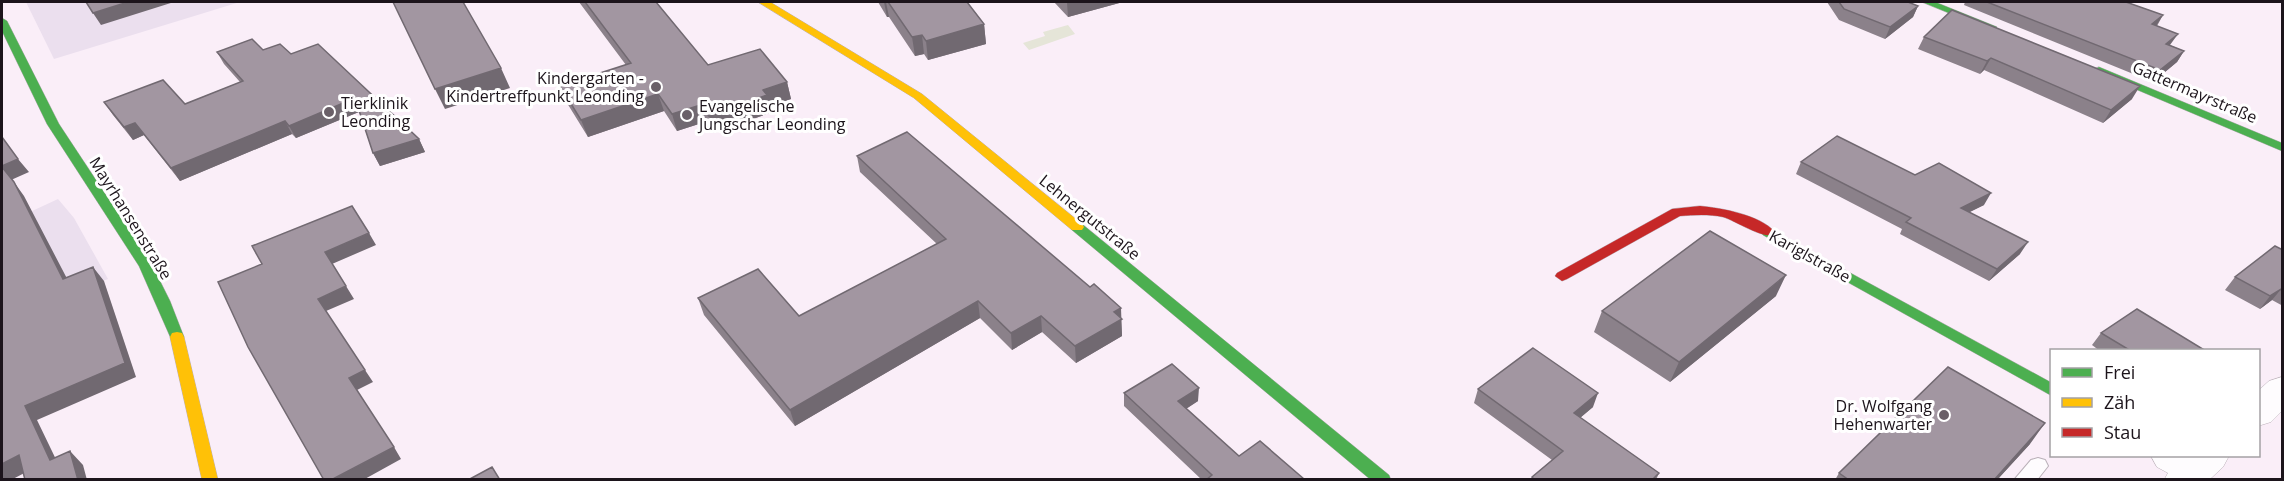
<svg xmlns="http://www.w3.org/2000/svg" width="2284" height="481" font-family="'Open Sans',sans-serif">
	<rect width="100%" height="100%" fill="#faeef8"/>
	<!-- commercial -->
	<path fill="#ebdfee" d="M 26,2 L 240,2 L 54,59 Z
		M 58,199 L 74,218 L 108,279 L 2,320 L 2,225 Z"/>
	<!-- green -->
	<path fill="#e5e5d8" d="M 1068,25 L 1075,34 L 1029,50 L 1023,43 L 1045,36 L 1043,32 Z"/>
	<g fill="none" stroke-linecap="round" stroke-linejoin="round">
		<!-- lane casing -->
		<g stroke="#bab0b8" stroke-width="2">
			<path id="lane" d="M 2038,458 L 2045,460 L 2048,466 L 2037,480 L 2014,480 L 2031,460 Z"/>
		</g>
		<!-- street casing -->
		<g stroke="#bab0b8" stroke-width="1">
			<path id="street" d="M 2282,377 L 2282,411 L 2271,422 L 2258,426 L 2258,391 L 2269,381 Z
				M 2151,456 L 2229,456 L 2223,467 L 2209,480 L 2164,480 L 2168,473 L 2157,467 Z"/>
		</g>
		<!-- fast casing -->
		<g stroke="#bab0b8" stroke-width="1">
			<path id="fast" d="M 1922,2 L 1935,2 L 1997,27 L 1992,30 L 1988,29 Z
				M 2,18 L 7,21 L 59,124 L 152,265 L 170,301 L 184,337 L 182,341 L 172,341 L 139,266 L 47,124 L 2,31 Z
				M 2099,67 L 2282,143 L 2282,151 L 2095,72 L 2093,70 Z
				M 1077,223 L 1082,224 L 1389,475 L 1391,480 L 1371,480 L 1072,230 L 1070,227 L 1072,224 Z
				M 1768,228 L 2052,383 L 2052,396 L 1763,235 L 1761,232 L 1763,229 Z"/>
		</g>
		<!-- slow casing -->
		<g stroke="#bab0b8" stroke-width="1">
			<path id="slow" d="M 758,2 L 770,2 L 922,94 L 1082,224 L 1084,227 L 1082,230 L 1072,230 L 914,98 Z
				M 177,332 L 182,333 L 184,337 L 218,480 L 202,480 L 170,337 L 172,333 Z"/>
		</g>
		<!-- jam casing -->
		<g stroke="#bab0b8" stroke-width="1">
			<path id="jam" d="M 1700,206 C 1722,208 1760,215 1775,232 L 1773,235 C 1761,238 1736,221 1723,217 C 1709,214 1694,215 1680,216 L 1567,279 L 1562,281 L 1555,276 L 1557,273 L 1672,209 Z"/>
		</g>
		<!-- lane -->
		<use href="#lane" fill="#fefcfe" fill-rule="evenodd"/>
		<!-- street -->
		<use href="#street" fill="#fefcfe" fill-rule="evenodd"/>
		<!-- fast -->
		<use href="#fast" fill="#4caf50" fill-rule="evenodd"/>
		<!-- slow -->
		<use href="#slow" fill="#ffc107" fill-rule="evenodd"/>
		<!-- jam -->
		<use href="#jam" fill="#c62828" fill-rule="evenodd"/>
	</g>
	<!-- wall -->
	<path fill="#8b818a" d="M 579,2 L 656,2 L 708,65 L 787,82 L 791,99 L 770,106 L 772,112 L 714,133 L 705,122 L 677,131 L 664,111 L 588,137 L 567,103 L 560,86 L 626,65 Z
		M 878,2 L 967,2 L 984,24 L 986,44 L 928,60 L 924,54 L 915,56 L 889,17 L 887,17 Z
		M 1054,2 L 1123,2 L 1068,17 Z
		M 1827,2 L 1908,2 L 1918,6 L 1913,17 L 1885,39 L 1839,20 Z
		M 1965,2 L 2126,2 L 2163,15 L 2157,26 L 2170,45 L 2184,51 L 2177,62 L 2153,82 L 1964,5 Z
		M 1924,37 L 2132,99 L 2103,123 L 1984,70 L 1980,74 L 1918,49 Z
		M 263,50 L 291,54 L 419,139 L 425,152 L 380,166 L 373,153 L 359,112 L 296,138 L 292,134 L 180,181 L 144,135 L 133,140 L 113,115 L 104,102 L 185,104 L 240,82 L 224,64 L 217,52 Z
		M 857,156 L 1121,319 L 1122,336 L 1076,363 L 1042,332 L 1012,350 L 980,318 L 795,426 L 704,315 L 698,298 L 799,316 L 937,244 L 860,172 Z
		M 1801,162 L 1915,175 L 1984,205 L 1969,212 L 2020,254 L 1989,281 L 1900,234 L 1902,229 L 1796,174 Z
		M 2283,250 L 2283,306 L 2272,300 L 2260,309 L 2225,290 L 2235,277 Z
		M 1776,296 L 1670,382 L 1594,332 L 1602,311 Z
		M 2101,333 L 2206,351 L 2100,351 L 2092,345 Z
		M 1478,389 L 1593,407 L 1580,418 L 1659,473 L 1656,480 L 1531,480 L 1532,477 L 1552,460 L 1474,403 Z
		M 1124,393 L 1198,401 L 1186,409 L 1239,456 L 1304,480 L 1202,480 L 1124,406 Z
		M 2030,444 L 1997,480 L 1835,480 L 1839,473 Z"/>
	<!-- shaded-wall -->
	<path fill="#716971" d="M 128,2 L 174,2 L 101,25 L 93,13 Z
		M 884,2 L 886,2 L 889,17 L 887,17 Z
		M 1067,2 L 1123,2 L 1068,17 Z
		M 1918,6 L 1913,17 L 1885,39 L 1890,27 Z
		M 2163,15 L 2156,26 L 2152,24 Z
		M 984,24 L 986,44 L 928,60 L 926,41 Z
		M 2178,34 L 2170,45 L 2159,55 L 2166,44 Z
		M 922,35 L 924,54 L 915,56 L 912,37 Z
		M 2184,51 L 2177,62 L 2153,82 L 2160,70 Z
		M 1991,58 L 1984,70 L 1980,74 L 1987,61 Z
		M 501,68 L 510,88 L 445,109 L 435,89 Z
		M 787,82 L 791,99 L 770,106 L 772,112 L 714,133 L 709,116 L 763,90 Z
		M 2140,86 L 2132,99 L 2103,123 L 2111,110 Z
		M 658,94 L 664,111 L 588,137 L 581,120 Z
		M 355,98 L 361,111 L 296,138 L 289,126 Z
		M 700,105 L 705,122 L 677,131 L 672,114 Z
		M 285,121 L 292,134 L 180,181 L 171,168 Z
		M 135,123 L 144,135 L 133,140 L 124,127 Z
		M 419,139 L 425,152 L 380,166 L 373,153 Z
		M 18,159 L 29,172 L 11,180 L 2,167 L 2,166 Z
		M 14,182 L 24,196 L 74,292 L 63,279 Z
		M 1991,193 L 1984,205 L 1954,220 L 1961,208 Z
		M 369,233 L 376,245 L 332,264 L 325,252 Z
		M 2028,242 L 2020,254 L 1989,281 L 1997,269 Z
		M 93,267 L 104,281 L 136,377 L 37,420 L 63,474 L 50,460 L 25,406 Z
		M 1786,275 L 1776,296 L 1670,382 L 1679,362 Z
		M 346,286 L 354,299 L 326,311 L 318,299 Z
		M 2282,288 L 2272,300 L 2260,309 L 2270,296 Z
		M 978,301 L 980,318 L 795,426 L 790,410 Z
		M 1121,308 L 1122,336 L 1076,363 L 1075,346 L 1114,312 Z
		M 1041,316 L 1042,332 L 1012,350 L 1011,333 Z
		M 365,370 L 373,382 L 357,390 L 349,378 Z
		M 1199,388 L 1198,401 L 1178,414 L 1178,401 Z
		M 1598,393 L 1593,407 L 1569,427 L 1574,413 Z
		M 2045,423 L 2030,444 L 1997,480 L 1994,480 Z
		M 394,447 L 401,459 L 363,480 L 331,480 Z
		M 70,451 L 83,465 L 87,480 L 78,480 Z
		M 19,455 L 32,469 L 11,480 L 2,480 L 2,464 Z"/>
	<!-- building -->
	<path fill="#a296a1" stroke="#716971" stroke-width="1.5" d="M 86,2 L 128,2 L 93,13 Z
		M 393,2 L 463,2 L 501,68 L 435,89 Z
		M 585,2 L 656,2 L 708,65 L 760,49 L 787,82 L 763,90 L 767,95 L 709,116 L 700,105 L 672,114 L 658,94 L 581,120 L 560,86 L 631,63 Z
		M 888,2 L 967,2 L 984,24 L 926,41 L 922,35 L 912,37 Z
		M 1839,2 L 1908,2 L 1918,6 L 1890,27 L 1844,9 Z
		M 1987,2 L 2126,2 L 2163,15 L 2152,24 L 2178,34 L 2166,44 L 2184,51 L 2160,70 Z
		M 1952,10 L 2140,86 L 2111,110 L 1991,58 L 1987,61 L 1924,37 Z
		M 252,39 L 263,50 L 280,44 L 291,54 L 318,44 L 419,139 L 373,153 L 355,98 L 289,126 L 285,121 L 171,168 L 135,123 L 124,127 L 104,102 L 163,80 L 185,104 L 243,81 L 217,52 Z
		M 907,132 L 1090,287 L 1094,284 L 1121,308 L 1114,312 L 1122,319 L 1075,346 L 1041,316 L 1011,333 L 978,301 L 790,410 L 698,298 L 758,269 L 799,316 L 946,239 L 857,156 Z
		M 1837,136 L 1915,175 L 1939,163 L 1991,193 L 1961,208 L 2028,242 L 1997,269 L 1906,222 L 1911,218 L 1801,162 Z
		M 2,137 L 18,159 L 2,166 Z
		M 2,167 L 14,182 L 63,279 L 93,267 L 125,363 L 25,406 L 50,460 L 70,451 L 78,480 L 25,480 L 19,455 L 2,464 Z
		M 352,206 L 369,233 L 325,252 L 346,286 L 318,299 L 365,370 L 349,378 L 394,447 L 331,480 L 324,480 L 248,347 L 218,282 L 262,264 L 252,246 Z
		M 1710,231 L 1786,275 L 1679,362 L 1602,311 Z
		M 2275,246 L 2283,250 L 2283,288 L 2270,296 L 2235,277 Z
		M 2137,309 L 2206,351 L 2131,351 L 2101,333 Z
		M 1533,348 L 1598,393 L 1574,413 L 1659,473 L 1652,480 L 1535,480 L 1532,477 L 1563,451 L 1478,389 Z
		M 1172,364 L 1199,388 L 1178,401 L 1239,456 L 1260,441 L 1304,479 L 1206,480 L 1212,475 L 1124,393 Z
		M 1948,367 L 2045,423 L 1994,480 L 1849,480 L 1839,473 Z
		M 492,467 L 500,480 L 468,480 Z"/>
	<!-- markers -->
	<g fill="#6a6068" stroke="#fff" stroke-width="2">
		<circle cx="656" cy="87" r="6"/>
		<circle cx="329" cy="112" r="6"/>
		<circle cx="687" cy="115" r="6"/>
		<circle cx="1944" cy="415" r="6"/>
	</g>
	<g text-anchor="middle" stroke-width="6" stroke-linejoin="round" paint-order="stroke">
		<!-- poi labels -->
		<g font-size="16" fill="#1c141b" stroke="#fff" text-anchor="end">
			<text x="644" y="84">Kindergarten -<tspan x="644" dy="18">Kindertreffpunkt Leonding</tspan></text>
			<text x="341" y="109" text-anchor="start">Tierklinik<tspan x="341" dy="18">Leonding</tspan></text>
			<text x="699" y="112" text-anchor="start">Evangelische<tspan x="699" dy="18">Jungschar Leonding</tspan></text>
			<text x="1932" y="412">Dr. Wolfgang<tspan x="1932" dy="18">Hehenwarter</tspan></text>
		</g>
		<!-- street labels -->
		<g font-size="16" fill="#1c141b" stroke="#fff">
			<text transform="translate(2195 92) rotate(23)" y="6">Gattermayrstraße</text>
			<text transform="translate(1090 217) rotate(39)" y="6">Lehnergutstraße</text>
			<text transform="translate(131 218) rotate(58)" y="6">Mayrhansenstraße</text>
			<text transform="translate(1810 256) rotate(29)" y="6">Kariglstraße</text>
		</g>
	</g>
	<!-- border -->
	<rect width="2284" height="481" fill="none" stroke="#1c141b" stroke-width="6"/>
	<!-- legend -->
	<rect x="2050" y="349" width="210" height="108" fill="#ffffff" stroke="#a4a1a4" stroke-width="1.5"/>
	<rect x="2062" y="368" width="30" height="9" fill="#4caf50" stroke="#a4a1a4" stroke-width="1.5"/>
	<text x="2104" y="379" font-size="18" fill="#1c141b">Frei</text>
	<rect x="2062" y="398" width="30" height="9" fill="#ffc107" stroke="#a4a1a4" stroke-width="1.5"/>
	<text x="2104" y="409" font-size="18" fill="#1c141b">Zäh</text>
	<rect x="2062" y="428" width="30" height="9" fill="#c62828" stroke="#a4a1a4" stroke-width="1.5"/>
	<text x="2104" y="439" font-size="18" fill="#1c141b">Stau</text>
</svg>
